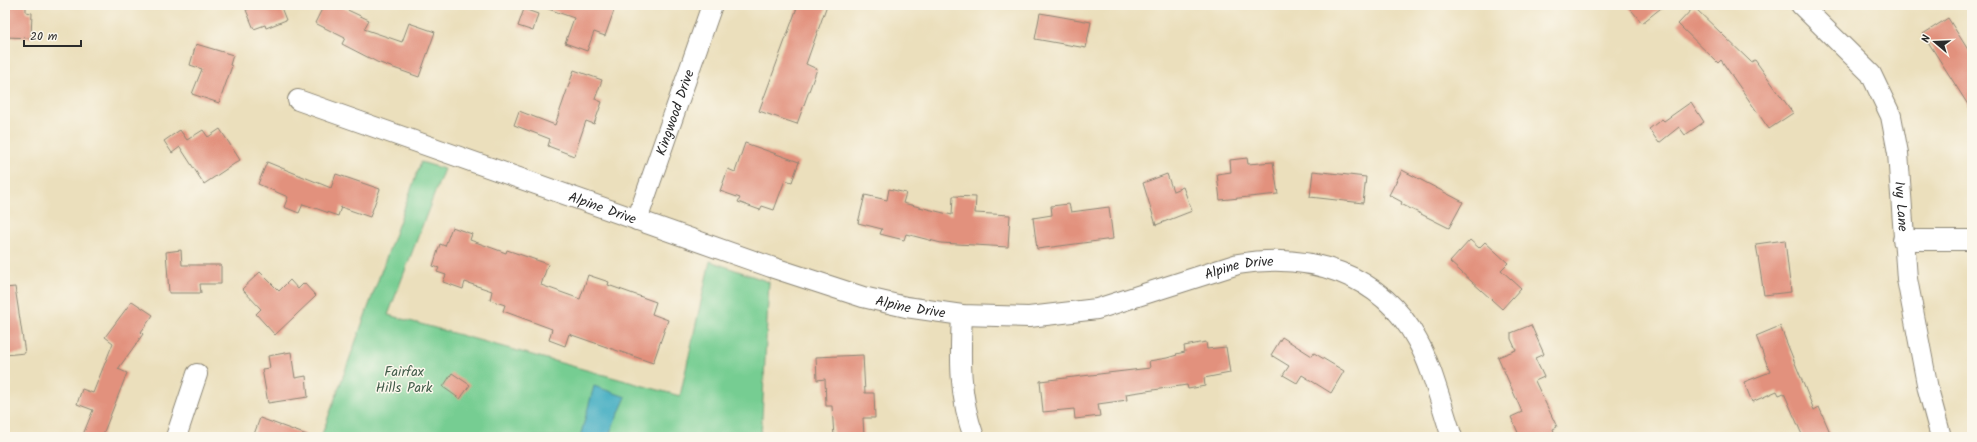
<svg xmlns="http://www.w3.org/2000/svg" width="1977" height="442" font-family="Kalam,sans-serif">
	<rect width="100%" height="100%" fill="#fbf7ec"/>
	<filter id="ink" filterUnits="userSpaceOnUse"><feTurbulence type="fractalNoise" baseFrequency=".025" numOctaves="2"/><feDisplacementMap in="SourceGraphic" scale="8" xChannelSelector="R" yChannelSelector="G"/><feConvolveMatrix kernelMatrix="1 2 1 2 8 2 1 2 1" color-interpolation-filters="sRGB"/></filter>
	<filter id="wash" filterUnits="userSpaceOnUse"><feTurbulence type="fractalNoise" baseFrequency=".012" numOctaves="4" result="noise"/><feDisplacementMap in="SourceGraphic" scale="16" xChannelSelector="R" yChannelSelector="G"/><feGaussianBlur stdDeviation="0.9" result="paint"/><feColorMatrix in="noise" values="0 0 0 0 0 0 0 0 0 0 0 0 0 0 0 0 0 1.4 0 .05"/><feComposite in="paint" operator="in"/></filter>
	<g filter="url(#wash)">
		<rect width="100%" height="100%" fill="#ebdfbc"/>
		<!-- green -->
		<path fill="#76cd92" stroke="#507c5e" d="M 421,162 L 444,169 L 388,315 L 680,396 L 710,261 L 769,282 L 761,437 L 321,437 Z"/>
		<!-- water -->
		<path fill="#43adc2" stroke="#376c76" d="M 594,386 L 626,397 L 608,437 L 580,437 Z"/>
		<g id="blocks">
			<!-- building -->
			<path fill="#e2917d" d="M 5,5 L 26,5 L 26,12 L 32,13 L 31,38 L 5,37 Z
				M 259,5 L 280,5 L 286,20 L 266,28 L 265,25 L 254,29 L 246,10 Z
				M 324,5 L 337,5 L 369,20 L 364,29 L 402,42 L 409,23 L 435,32 L 419,77 L 377,62 L 342,44 L 345,38 L 315,23 Z
				M 544,5 L 616,5 L 605,36 L 594,32 L 587,51 L 565,43 L 574,18 L 543,7 Z
				M 798,5 L 827,5 L 806,64 L 817,69 L 797,124 L 759,111 Z
				M 1627,5 L 1665,5 L 1642,23 Z
				M 1694,7 L 1751,62 L 1755,60 L 1793,113 L 1769,129 L 1721,60 L 1718,63 L 1678,24 Z
				M 524,9 L 538,14 L 533,31 L 518,26 Z
				M 1040,13 L 1091,22 L 1086,48 L 1035,39 Z
				M 1948,18 L 1972,56 L 1972,111 L 1923,34 Z
				M 196,44 L 233,55 L 230,65 L 232,66 L 219,103 L 192,94 L 202,69 L 190,65 Z
				M 574,70 L 602,80 L 595,99 L 602,102 L 594,124 L 586,121 L 574,156 L 548,146 L 550,139 L 514,125 L 519,111 L 555,125 Z
				M 1691,102 L 1704,122 L 1685,135 L 1679,127 L 1659,143 L 1649,129 L 1662,119 L 1664,121 Z
				M 220,129 L 240,160 L 204,184 L 180,147 L 172,153 L 164,141 L 180,130 L 187,140 L 203,130 L 208,137 Z
				M 745,143 L 799,162 L 792,182 L 785,180 L 774,210 L 762,206 L 760,210 L 738,202 L 740,198 L 720,191 L 728,169 L 735,172 Z
				M 1247,158 L 1248,164 L 1273,162 L 1278,194 L 1220,200 L 1217,174 L 1231,172 L 1230,160 Z
				M 267,162 L 331,188 L 336,174 L 380,189 L 370,217 L 341,207 L 338,216 L 303,204 L 299,213 L 284,207 L 288,197 L 258,184 Z
				M 1402,170 L 1463,202 L 1449,228 L 1401,204 L 1402,202 L 1389,195 Z
				M 1313,171 L 1366,177 L 1363,203 L 1310,197 Z
				M 1167,174 L 1173,191 L 1183,187 L 1192,211 L 1156,225 L 1143,183 Z
				M 889,189 L 906,193 L 903,203 L 952,215 L 953,196 L 976,197 L 975,213 L 1010,215 L 1008,247 L 941,243 L 906,234 L 904,240 L 880,234 L 882,229 L 858,223 L 865,195 L 887,200 Z
				M 1069,204 L 1071,212 L 1109,207 L 1113,239 L 1037,249 L 1033,218 L 1052,215 L 1051,206 Z
				M 452,227 L 472,234 L 470,240 L 506,253 L 507,250 L 548,264 L 541,285 L 580,299 L 588,275 L 609,282 L 608,285 L 656,302 L 652,314 L 668,320 L 653,363 L 569,334 L 565,346 L 549,340 L 552,329 L 503,311 L 505,305 L 490,300 L 492,291 L 465,282 L 463,289 L 443,282 L 446,275 L 437,272 L 439,268 L 433,266 L 440,244 L 445,246 Z
				M 1470,240 L 1479,248 L 1485,242 L 1508,263 L 1501,270 L 1521,288 L 1502,309 L 1450,262 Z
				M 1785,240 L 1791,292 L 1764,295 L 1756,244 Z
				M 181,250 L 182,265 L 221,265 L 221,284 L 200,284 L 201,293 L 169,293 L 166,252 Z
				M 260,272 L 279,291 L 290,280 L 298,289 L 304,283 L 316,296 L 275,335 L 256,314 L 261,309 L 242,289 Z
				M 15,287 L 25,353 L 5,355 L 5,288 Z
				M 132,301 L 153,315 L 141,332 L 143,334 L 118,369 L 127,373 L 102,437 L 82,437 L 93,410 L 77,404 L 82,389 L 93,393 L 113,343 L 105,337 Z
				M 1531,325 L 1544,354 L 1535,358 L 1544,377 L 1535,381 L 1557,427 L 1553,429 L 1556,437 L 1520,437 L 1511,417 L 1522,412 L 1498,357 L 1516,350 L 1511,339 L 1511,333 Z
				M 1780,326 L 1814,410 L 1819,407 L 1832,437 L 1803,437 L 1784,393 L 1779,395 L 1777,391 L 1752,402 L 1744,382 L 1770,372 L 1756,336 Z
				M 1282,337 L 1312,356 L 1314,353 L 1344,371 L 1331,393 L 1302,375 L 1297,383 L 1283,375 L 1289,366 L 1271,355 Z
				M 1206,342 L 1207,349 L 1226,347 L 1230,373 L 1204,378 L 1205,386 L 1188,389 L 1187,385 L 1126,394 L 1127,400 L 1098,404 L 1100,416 L 1075,419 L 1074,409 L 1043,412 L 1040,381 L 1150,368 L 1149,361 L 1167,358 L 1177,355 L 1176,354 L 1185,352 L 1184,346 Z
				M 291,352 L 295,378 L 306,376 L 308,397 L 268,403 L 262,369 L 270,368 L 268,356 Z
				M 863,355 L 865,393 L 874,393 L 875,418 L 863,418 L 864,437 L 834,437 L 832,406 L 826,406 L 825,379 L 817,380 L 816,357 Z
				M 452,373 L 470,385 L 460,399 L 443,387 Z
				M 260,418 L 307,435 L 307,437 L 253,437 Z"/>
		</g>
	</g>
	<g filter="url(#ink)">
		<use href="#blocks" fill-opacity="0" stroke="#8b8574" stroke-width="1"/>
		<g fill="none" stroke-linecap="round" stroke-linejoin="round">
			<!-- street casing -->
			<g stroke="#8b8574" stroke-width="22">
				<g id="street">
					<path id="s1" d="M 1801,5 L 1871,74 L 1891,116 L 1898,153 L 1907,279 L 1928,389 L 1941,437"/>
					<path id="s2" d="M 298,100 L 771,267 L 863,297 L 906,307 L 962,315 L 1029,317 L 1097,309 L 1238,264 C 1308,252 1381,273 1417,340 C 1432,366 1442,408 1452,437"/>
					<path id="s3" d="M 637,220 L 712,5"/>
					<path d="M 1903,240 L 1972,240"/>
					<path d="M 962,315 C 960,357 959,397 974,437"/>
					<path d="M 176,437 L 197,374"/>
				</g>
			</g>
			<!-- street -->
			<use href="#street" stroke="#fff" stroke-width="20"/>
		</g>
	</g>
	<g text-anchor="middle" stroke-width="3" stroke-linejoin="round" paint-order="stroke">
		<!-- street labels -->
		<g font-size="14" fill="#2b2b2b" stroke="#fbf7ec">
			<text dy="5" stroke="none"><textPath href="#s3" startOffset="114">Kingwood Drive</textPath></text>
			<text dy="5" stroke="none"><textPath href="#s1" startOffset="236">Ivy Lane</textPath></text>
			<text dy="5" stroke="none"><textPath href="#s2" startOffset="323">Alpine Drive</textPath></text>
			<text dy="5" stroke="none"><textPath href="#s2" startOffset="983">Alpine Drive</textPath></text>
			<text dy="5" stroke="none"><textPath href="#s2" startOffset="647">Alpine Drive</textPath></text>
		</g>
		<!-- park labels -->
		<g font-size="14" fill="#425c4a" stroke="#fbf7ec">
			<text x="404" y="376">Fairfax<tspan x="404" dy="16">Hills Park</tspan></text>
		</g>
	</g>
	<!-- margin -->
	<rect width="1977" height="442" fill="none" stroke="#fbf7ec" stroke-width="20"/>
	<!-- north arrow -->
	<g transform="translate(1935 42) rotate(289)" stroke="#fbf7ec" stroke-width="3" paint-order="stroke">
	<path d="M0-3L7 15L0 10L-7 15Z" fill="#2b2b2b"/>
	<text y="-6" font-size="11" font-weight="bold" text-anchor="middle" fill="#2b2b2b">N</text>
	</g>
	<!-- scale -->
	<path d="M24 40v6h57v-6" fill="none" stroke="#2b2b2b" stroke-width="2"/>
	<text x="30" y="40" font-size="12" fill="#2b2b2b" stroke="#fbf7ec" stroke-width="3" paint-order="stroke">20 m</text>
</svg>
